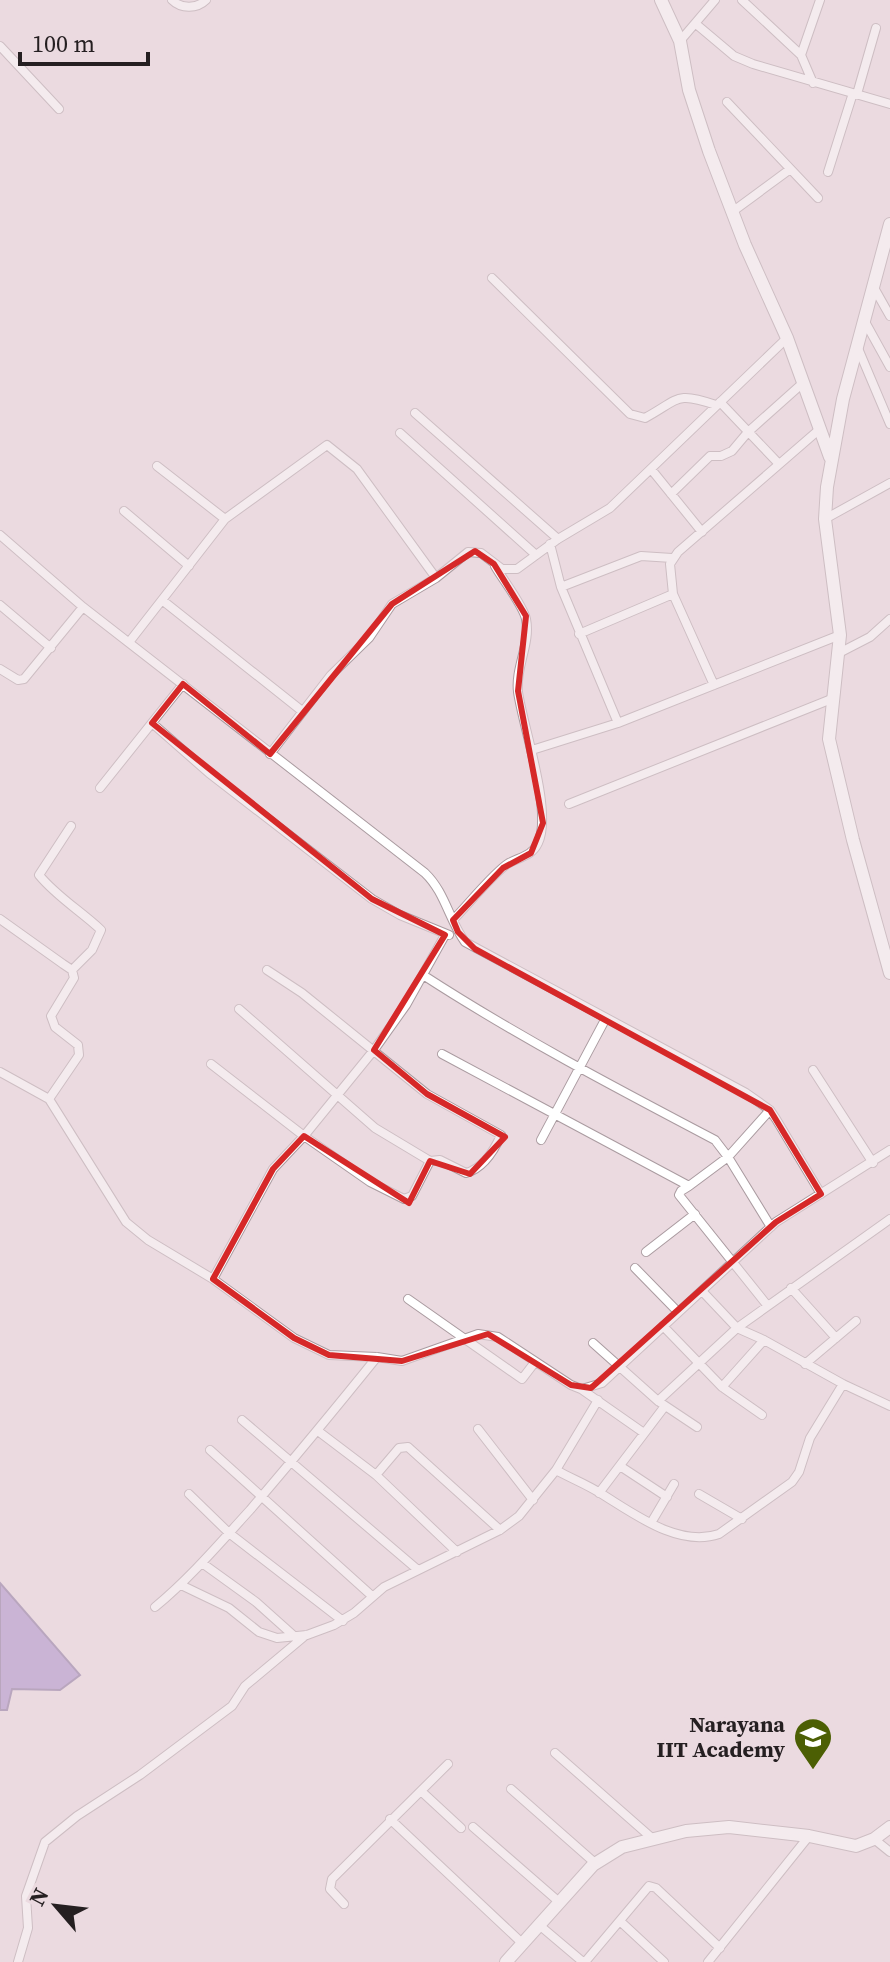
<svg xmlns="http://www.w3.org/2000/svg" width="890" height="1962" font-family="'Source Serif 4',serif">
	<rect width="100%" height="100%" fill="#ebdae0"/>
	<!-- water -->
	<path fill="#a386c8" stroke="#7d6796" stroke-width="2" d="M 0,1583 L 80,1675 L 60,1690 L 12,1689 L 7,1710 L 0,1710 Z"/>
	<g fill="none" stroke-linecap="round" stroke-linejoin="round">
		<!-- street casing -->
		<g stroke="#aa9ba0" stroke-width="10">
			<path id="street" d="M 172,0 C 181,9 197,9 206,0
				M 742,0 L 801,55 L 813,83
				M 696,24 L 734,56 L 753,64 L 890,104
				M 680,41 L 715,0
				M 0,46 L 59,109
				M 801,55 L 820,0
				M 857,94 L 876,28
				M 727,102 L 818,198
				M 828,172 L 853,93
				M 732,212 L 789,170
				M 492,278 L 630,414 L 645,418 C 680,399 675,391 716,405
				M 873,286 L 890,316
				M 864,320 L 890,367
				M 857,346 L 890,424
				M 720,402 L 779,464
				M 415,413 L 558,539
				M 400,433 L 536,555
				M 157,466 L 225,519
				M 651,469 L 702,532
				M 671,494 L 710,456 L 721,456 L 732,451 L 748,432 L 804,382
				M 124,511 L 189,566
				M 825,519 L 890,483
				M 0,535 L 83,607 L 425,873 C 445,892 449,920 465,942 L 746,1093 L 770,1110 L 776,1119 L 821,1194
				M 550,544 L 561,587 L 618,723
				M 561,587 L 641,556 L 672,558
				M 162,600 L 302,711
				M 0,605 L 51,648
				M 579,634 L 673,594
				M 130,641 L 225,519 L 327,445 L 357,469 L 436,578
				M 839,653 L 870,637 L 890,619
				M 0,669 L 18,680 L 24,679 L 83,607
				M 714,685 L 673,594 L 670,564 L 678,552 L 821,428
				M 152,723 L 209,773 L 372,899 L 400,915 L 449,935
				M 532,750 L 618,723 L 840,635
				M 270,754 L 331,675 L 369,638 L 392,604 L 436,578 L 468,552 L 481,553 L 502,569 L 517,569 L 558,539 L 610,508 L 787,338
				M 100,788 L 183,684
				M 569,804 L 834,698
				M 71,826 L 39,875 C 57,897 81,911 101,930 L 92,950 L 72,970
				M 0,919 L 63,964 L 72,970 L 74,978 L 51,1016 L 55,1027 L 78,1045 L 79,1055 L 49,1099
				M 453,920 C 467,906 494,872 509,863 C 520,857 532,856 538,843 C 553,812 523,727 518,692 C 515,667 531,644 526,619 C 523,605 503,580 495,566
				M 423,975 C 517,1036 616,1088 715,1140 L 728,1157 L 689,1186
				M 239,1009 L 375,1128 L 430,1161
				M 442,1054 L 689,1186 L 681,1191 L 679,1195 L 767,1305
				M 211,1064 L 304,1136 L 370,1182 L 404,1199 L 412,1196 L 430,1161 L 440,1160 L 466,1173 C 484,1168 494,1151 501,1135 L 427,1094 L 302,993 L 267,970
				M 813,1070 L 873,1163
				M 0,1072 L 49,1099 L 126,1222 L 148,1240 L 213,1279 L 294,1338 L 329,1355 L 377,1357 L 402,1361 L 478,1334 L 498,1337 L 571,1385 L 581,1389 L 644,1433
				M 770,1110 L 728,1157 L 771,1227
				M 541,1140 L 606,1018
				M 646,1252 L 695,1214
				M 635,1268 L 678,1312
				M 213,1279 L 273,1169 L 304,1136 L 374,1050 L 406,1005 L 445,935
				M 791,1288 L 836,1338
				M 702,1291 L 737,1328 L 764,1340 L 843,1384 L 890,1406
				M 408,1299 L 522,1379 L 535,1362
				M 663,1326 L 722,1387 L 762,1415
				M 593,1343 L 658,1401 L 697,1427
				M 805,1364 L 856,1321
				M 722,1387 L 764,1340
				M 582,1389 L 602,1383 L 776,1222 L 890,1150
				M 658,1401 L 737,1328 L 890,1219
				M 242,1420 L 418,1570
				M 478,1429 L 533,1500
				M 318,1431 L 376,1475 L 457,1552
				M 210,1450 L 372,1596
				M 620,1466 L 667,1497
				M 556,1470 C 570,1478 586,1484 600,1493 C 633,1513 678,1548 719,1534 L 792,1482 L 799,1472 L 810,1438 L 843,1384
				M 376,1475 L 399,1448 L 408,1447 L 500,1530
				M 599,1493 L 665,1406
				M 189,1494 L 229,1533 L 343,1621
				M 699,1494 L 742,1519
				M 651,1523 L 674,1484
				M 202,1563 L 256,1602 L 294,1636
				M 181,1585 L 229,1608 L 259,1632 L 277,1638 L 307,1635 L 334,1625 L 354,1613 L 384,1587 L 500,1530 L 519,1516 L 556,1470 L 598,1400
				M 155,1607 C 190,1578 219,1544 250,1510 C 293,1460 335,1409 377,1357
				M 555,1753 L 653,1839
				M 511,1789 L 595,1863
				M 421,1791 L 461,1828
				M 390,1819 L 522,1943
				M 473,1827 L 558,1901
				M 874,1839 L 890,1852
				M 344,1904 L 330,1889 L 332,1879 L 448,1764
				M 621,1922 L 664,1962
				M 538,1924 L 583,1962
				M 18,1962 L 28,1928 L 26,1896 L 45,1842 L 77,1816 L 140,1775 L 232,1706 L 245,1686 L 306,1635
				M 585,1962 L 649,1886 L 656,1888 L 720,1948
				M 708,1962 L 809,1836"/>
		</g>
		<!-- secondary casing -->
		<g stroke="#aa9ba0" stroke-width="14">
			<path id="secondary" d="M 661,0 L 680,41 L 689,90 L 709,151 L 745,245 L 787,338 L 830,457
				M 890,224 L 843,399 L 827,487 L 825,519 L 840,635 L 829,739 L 853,840 L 890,973
				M 506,1962 L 593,1865 L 622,1847 L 686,1831 L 729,1827 L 809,1836 L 856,1846 L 874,1839 L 890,1827"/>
		</g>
		<!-- street -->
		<use href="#street" stroke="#fff" stroke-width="8"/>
		<!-- secondary -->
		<use href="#secondary" stroke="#fff" stroke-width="12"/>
	</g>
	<!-- marked area -->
	<path d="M0 0H890V1962H0ZM 475,551 L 494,564 L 526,616 L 518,691 L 543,823 L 531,853 L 503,868 L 453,920 L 458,932 L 475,949 L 770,1110 L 821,1194 L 776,1222 L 591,1388 L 571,1385 L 488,1334 L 402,1361 L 329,1355 L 294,1338 L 213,1279 L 273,1169 L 304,1136 L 409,1203 L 430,1161 L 470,1174 L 505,1137 L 427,1094 L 374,1050 L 445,935 L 372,899 L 152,723 L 183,684 L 270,754 L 392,604 Z" fill="#ebdae0" fill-opacity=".55" fill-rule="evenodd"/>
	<path fill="none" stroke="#d62828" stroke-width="6" stroke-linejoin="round" d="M 475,551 L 494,564 L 526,616 L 518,691 L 543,823 L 531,853 L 503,868 L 453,920 L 458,932 L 475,949 L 770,1110 L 821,1194 L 776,1222 L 591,1388 L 571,1385 L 488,1334 L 402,1361 L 329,1355 L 294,1338 L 213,1279 L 273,1169 L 304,1136 L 409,1203 L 430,1161 L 470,1174 L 505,1137 L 427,1094 L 374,1050 L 445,935 L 372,899 L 152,723 L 183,684 L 270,754 L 392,604 Z"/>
	<!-- icons -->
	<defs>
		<g id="university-pin" transform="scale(2)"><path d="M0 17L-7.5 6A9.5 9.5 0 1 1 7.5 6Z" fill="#4c5f04" stroke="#ebdae0"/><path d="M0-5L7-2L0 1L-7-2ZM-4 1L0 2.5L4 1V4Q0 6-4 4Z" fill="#fff"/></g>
	</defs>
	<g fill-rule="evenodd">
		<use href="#university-pin" x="813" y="1737"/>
	</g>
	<g text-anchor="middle" stroke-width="7" stroke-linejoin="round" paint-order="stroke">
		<!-- poi labels -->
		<g font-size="22" font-weight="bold" fill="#251f21" stroke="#ebdae0" text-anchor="end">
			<text x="785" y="1732">Narayana<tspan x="785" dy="25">IIT Academy</tspan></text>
		</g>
	</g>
	<!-- north arrow -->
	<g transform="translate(56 1906) rotate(298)" stroke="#ebdae0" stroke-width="6" paint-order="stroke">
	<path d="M0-6L14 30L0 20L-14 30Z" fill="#251f21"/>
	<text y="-12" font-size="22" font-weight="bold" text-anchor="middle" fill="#251f21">N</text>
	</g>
	<!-- scale -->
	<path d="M20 52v12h128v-12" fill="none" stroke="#251f21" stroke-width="4"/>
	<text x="32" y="52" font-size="24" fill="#251f21" stroke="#ebdae0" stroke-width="6" paint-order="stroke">100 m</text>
</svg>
